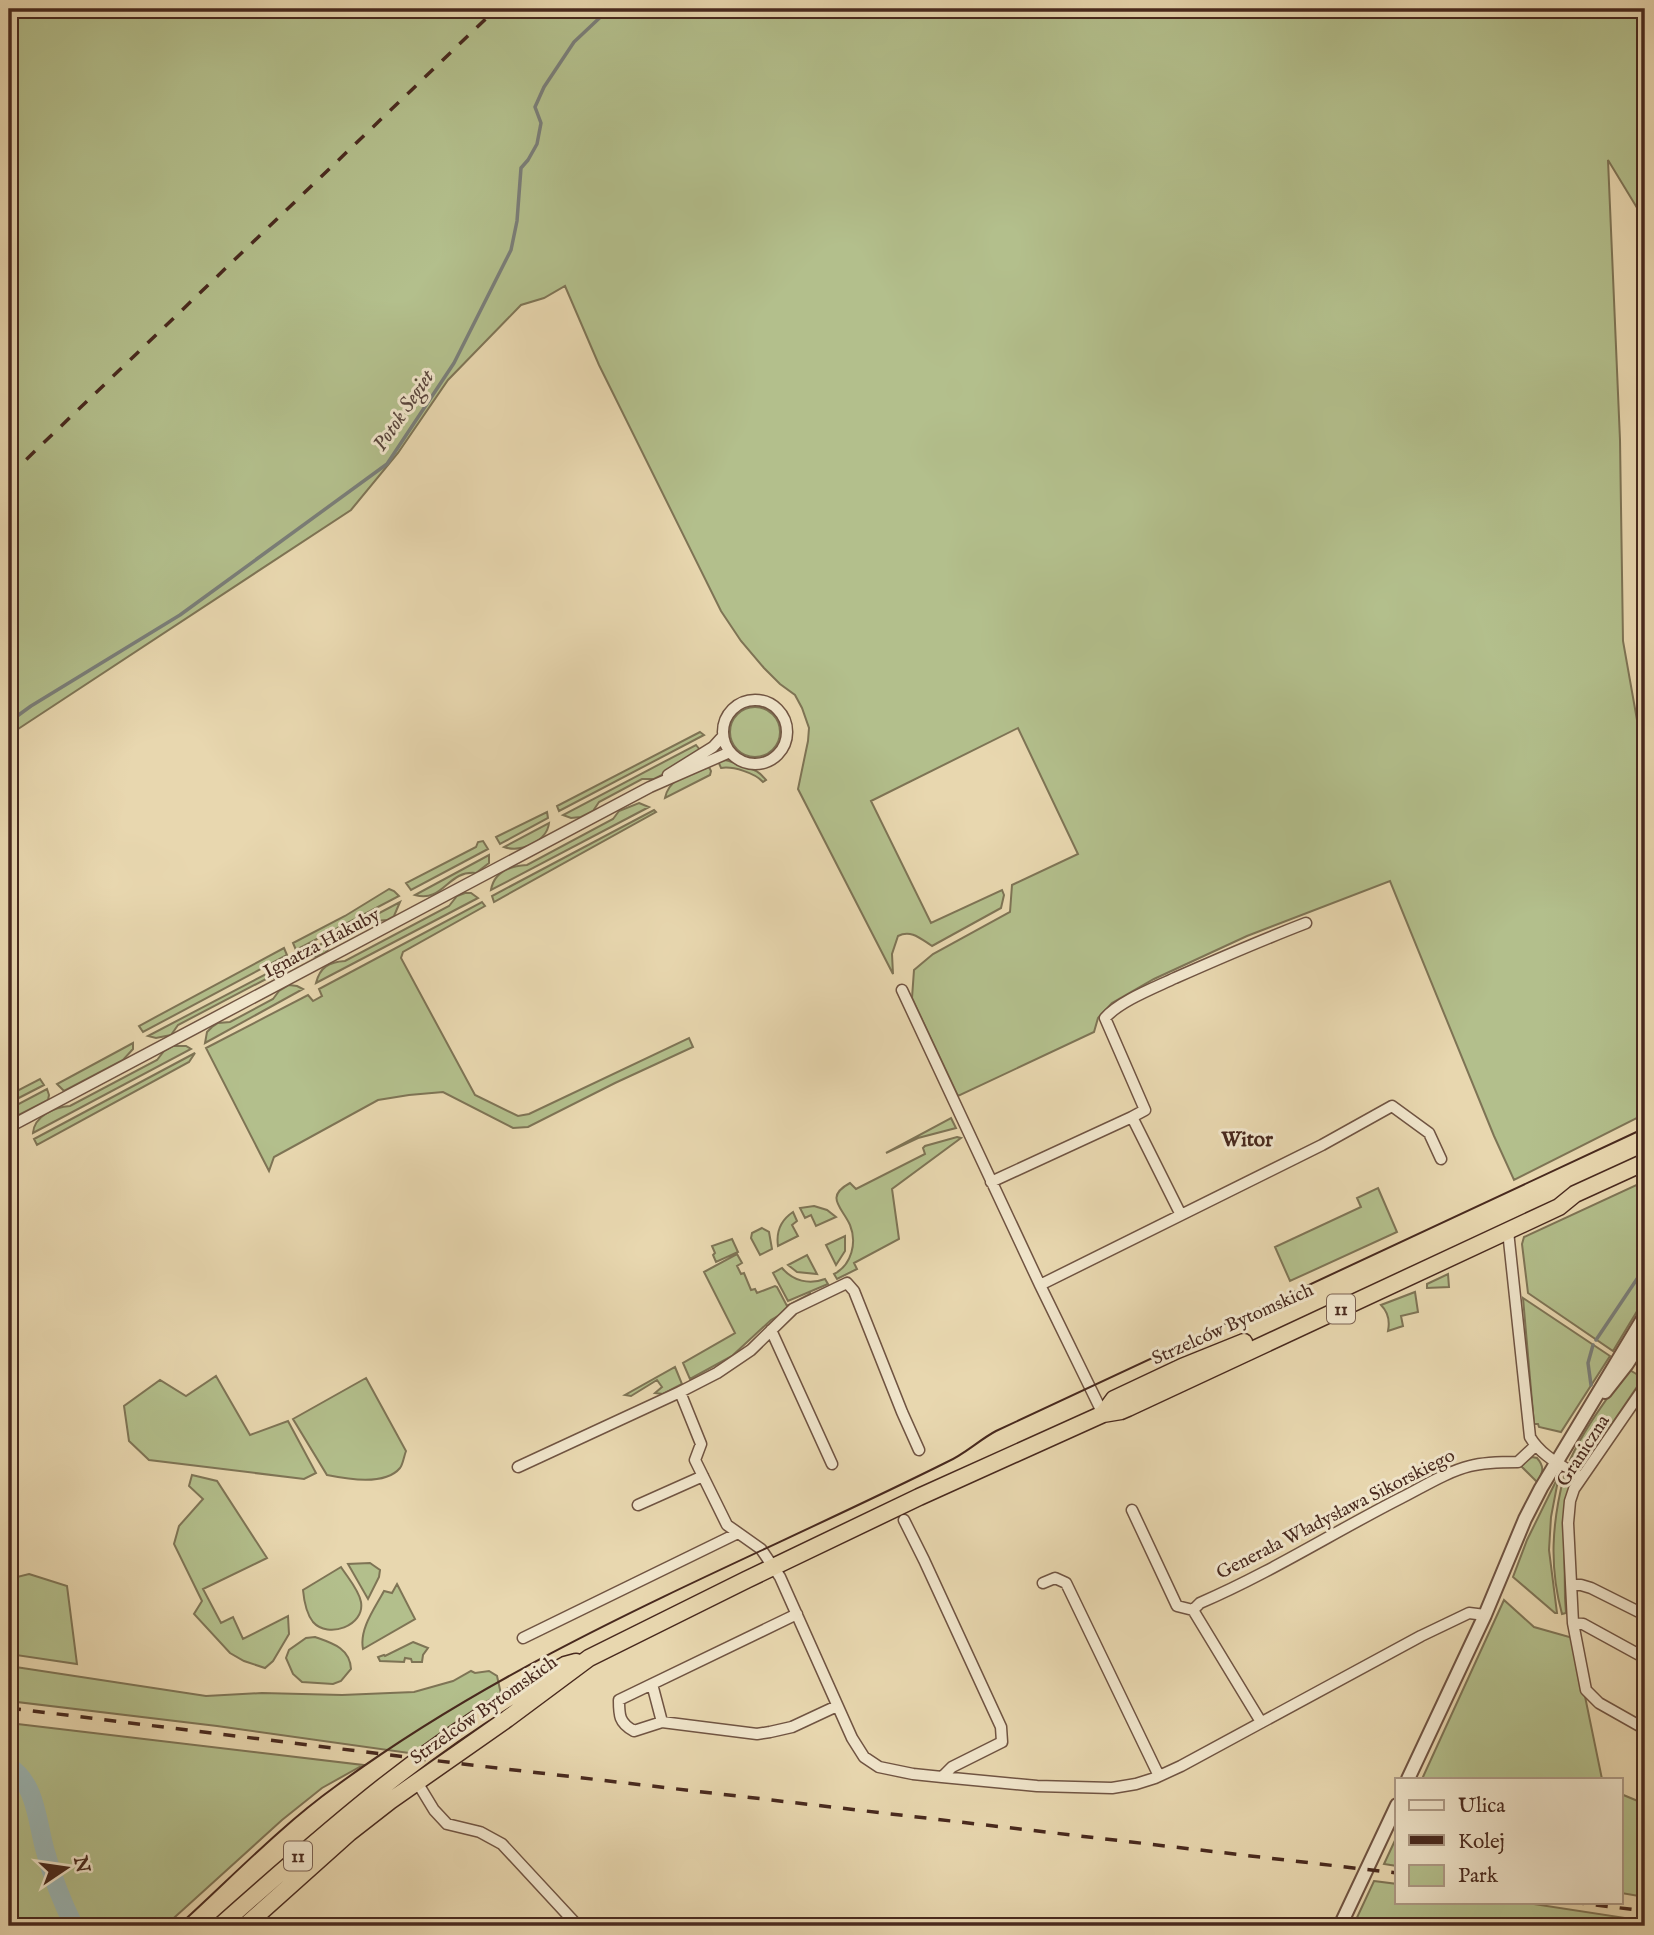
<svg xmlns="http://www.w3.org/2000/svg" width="1654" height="1935" font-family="'IM FELL English',serif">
	<rect width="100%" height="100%" fill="#e8d7af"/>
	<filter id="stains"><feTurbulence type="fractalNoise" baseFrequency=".00286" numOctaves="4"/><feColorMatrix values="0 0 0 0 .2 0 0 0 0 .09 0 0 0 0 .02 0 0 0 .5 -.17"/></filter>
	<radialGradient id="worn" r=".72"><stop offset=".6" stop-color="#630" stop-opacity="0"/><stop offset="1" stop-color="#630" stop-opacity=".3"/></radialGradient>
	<!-- green -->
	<path fill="#b3bf8c" stroke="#7e7455" stroke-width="2" d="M 9,9 L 1645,9 L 1645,221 L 1608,160 L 1620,440 L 1623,641 L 1645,765 L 1645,1114 L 1514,1180 L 1494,1136 L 1390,881 L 1247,936 L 1154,979 L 1112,1003 L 1098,1018 L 1094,1032 L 958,1096 L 912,998 L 914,970 L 933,954 L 1010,912 L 1012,885 L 1078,854 L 1018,728 L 871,801 L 931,923 L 1002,890 L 1004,895 L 1001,908 L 932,946 C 921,939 911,929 898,936 L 892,954 L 893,974 L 798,789 L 808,741 L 809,728 L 802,708 L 795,695 L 780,684 L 764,668 L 741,641 L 721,611 L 599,365 L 565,286 L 544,298 L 521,305 L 448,380 L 398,453 L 351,510 L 9,735 Z
		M730 732a25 25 0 1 1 50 0a25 25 0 1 1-50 0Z
		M 700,732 L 704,735 L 559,811 L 557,806 Z
		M 696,745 L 700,750 L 664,774 L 654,779 L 642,779 L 599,802 L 593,811 L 581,817 L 571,818 L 563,815 Z
		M 725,760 C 731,761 736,764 741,766 C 754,770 757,769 766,780 L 763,782 C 755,773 733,766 721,768 L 718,761 Z
		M 709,767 L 711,771 L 710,775 L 665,798 C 669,777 691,774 709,767 Z
		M 639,803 L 649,807 L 491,890 C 494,872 510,866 527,865 L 613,819 L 619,811 Z
		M 654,810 L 656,812 L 494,902 L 492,896 Z
		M 547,812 L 548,818 L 500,844 L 496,837 Z
		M 549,823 C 547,841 521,853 504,847 Z
		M 483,841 L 488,849 L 411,890 L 406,883 L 476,847 L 478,842 Z
		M 489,855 L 489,863 L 476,873 C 447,870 444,903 415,895 Z
		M 389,889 L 394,891 L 399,896 L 296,950 L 293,943 L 345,916 Z
		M 465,893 L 471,893 L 478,898 L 316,983 C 320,967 329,962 345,961 L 449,906 L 457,896 Z
		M 400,902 L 394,916 L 387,920 L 375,921 L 332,944 L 325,953 L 318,956 L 312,957 L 302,954 Z
		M 482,902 L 485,906 L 403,952 L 401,958 L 475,1095 L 518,1116 L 529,1114 L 689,1038 L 693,1047 L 615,1083 L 528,1127 L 513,1128 L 443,1092 L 409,1095 L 378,1100 L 274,1157 L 269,1171 L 206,1048 L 308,995 L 313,1001 L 322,996 L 319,989 Z
		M 284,948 L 287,955 L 143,1032 L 139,1026 Z
		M 289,962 C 285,975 279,978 266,979 L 178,1025 L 171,1035 L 156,1038 L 148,1036 Z
		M 289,985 L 297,986 L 303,989 L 205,1043 L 207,1032 L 212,1027 L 218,1023 L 230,1022 L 273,999 L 279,991 Z
		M 133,1043 L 133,1049 L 123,1060 L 64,1091 L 57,1084 Z
		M 173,1046 L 186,1046 L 191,1049 L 33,1133 C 34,1116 55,1107 70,1106 L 157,1060 L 164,1051 Z
		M 195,1053 L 189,1062 L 37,1145 L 34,1139 Z
		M 40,1079 L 44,1085 L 9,1103 L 9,1095 Z
		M 47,1089 L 49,1095 L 48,1100 L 9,1120 L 9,1109 Z
		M 951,1118 L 956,1128 L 918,1138 L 886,1153 Z
		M 957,1137 L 961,1138 L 892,1189 L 899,1239 L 854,1263 L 857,1269 L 837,1279 L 834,1274 C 852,1265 857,1242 850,1225 C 842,1207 824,1197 850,1183 L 856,1189 L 925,1154 L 923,1148 L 925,1146 Z
		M 1645,1181 L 1645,1298 L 1613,1351 L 1528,1293 L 1522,1244 L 1524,1237 Z
		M 1378,1188 L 1397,1232 L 1290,1281 L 1275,1247 L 1361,1207 L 1357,1198 Z
		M 814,1206 L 827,1210 L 836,1217 L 816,1226 L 811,1215 L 805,1218 L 800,1208 Z
		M 793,1212 L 797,1221 L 792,1225 L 798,1236 L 778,1246 C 776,1232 781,1220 793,1212 Z
		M 762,1228 L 769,1232 L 772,1249 L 760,1255 L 751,1238 L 752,1233 Z
		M 845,1236 L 845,1251 L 836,1265 L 826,1245 Z
		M 732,1239 L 738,1252 L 716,1262 L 713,1255 L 715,1253 L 712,1246 Z
		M 737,1254 L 742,1263 L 737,1266 L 741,1274 L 744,1273 L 751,1290 L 755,1289 L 757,1293 L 775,1286 L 777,1287 L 787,1306 L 810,1294 L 810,1297 L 771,1320 L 732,1356 L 690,1379 L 683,1363 L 735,1333 L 704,1272 Z
		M 807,1255 L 817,1274 L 797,1272 L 788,1265 Z
		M 782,1268 C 793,1281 809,1285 825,1279 L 828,1284 L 788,1301 L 773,1273 Z
		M 1448,1274 L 1449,1287 L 1427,1288 L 1427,1284 Z
		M 1415,1292 L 1418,1312 L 1401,1316 L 1403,1326 L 1388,1331 C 1390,1321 1388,1312 1381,1305 Z
		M 1523,1298 L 1610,1356 L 1561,1432 L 1539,1427 L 1538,1424 L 1534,1424 Z
		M 675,1367 L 682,1384 L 663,1394 L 655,1393 L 662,1387 L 657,1380 L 631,1396 L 625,1395 Z
		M 1628,1369 L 1643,1378 L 1586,1462 L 1583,1465 L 1575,1465 L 1570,1460 C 1585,1427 1607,1399 1628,1369 Z
		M 216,1376 L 250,1435 L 288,1421 L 316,1473 L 304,1479 L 149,1460 L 129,1441 L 124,1406 L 160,1380 L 186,1396 Z
		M 366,1378 L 406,1451 C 404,1456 403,1464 400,1468 C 385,1486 347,1479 327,1475 L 293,1419 Z
		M 1532,1457 L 1537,1458 C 1545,1467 1543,1473 1537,1482 L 1522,1467 L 1522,1464 Z
		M 192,1475 L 217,1481 L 267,1558 L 203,1589 L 221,1623 L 233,1617 L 243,1639 L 288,1616 L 289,1634 L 273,1661 L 265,1668 L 244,1661 L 230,1653 L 194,1614 L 202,1601 L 174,1544 L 179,1526 L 203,1499 L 189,1486 Z
		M 1559,1475 L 1551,1517 L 1549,1550 L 1557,1613 L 1555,1613 L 1513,1577 L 1527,1540 Z
		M 1564,1476 L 1569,1479 L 1571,1485 L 1564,1520 L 1565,1598 L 1566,1613 L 1562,1614 C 1549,1566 1552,1523 1564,1476 Z
		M 370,1563 L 380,1570 L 379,1577 L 368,1599 L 348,1564 Z
		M 341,1567 C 348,1578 359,1590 361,1602 C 365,1626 328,1639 313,1622 C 306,1613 304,1601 303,1590 Z
		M 29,1574 L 67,1586 L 77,1664 L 9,1654 L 9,1579 Z
		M 397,1584 L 415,1619 L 363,1649 C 359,1629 375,1608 384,1591 L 392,1593 Z
		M 1504,1600 L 1534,1627 L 1573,1638 L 1602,1779 L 1422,1779 Z
		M 315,1637 C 332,1643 350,1648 351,1669 L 341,1681 L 333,1684 L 302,1682 L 293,1674 L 286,1658 L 289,1650 L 306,1638 Z
		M 413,1642 L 428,1648 L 423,1655 L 422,1662 L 412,1662 L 411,1659 L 405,1658 L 404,1662 L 380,1661 L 378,1657 L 384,1655 L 385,1656 Z
		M 9,1666 L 206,1696 L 262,1693 L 342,1695 L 414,1692 L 453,1681 L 471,1671 L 475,1673 L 489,1671 L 497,1676 L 501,1694 L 416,1754 L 217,1726 L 9,1701 Z
		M 9,1723 L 363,1765 L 322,1788 L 282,1820 L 165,1926 L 9,1926 Z
		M 1621,1794 L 1645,1804 L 1645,1897 L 1621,1893 Z
		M 1397,1836 L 1397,1866 L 1384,1864 Z
		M 1374,1881 L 1397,1884 L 1397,1902 L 1521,1902 L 1645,1921 L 1645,1926 L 1350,1926 L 1354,1924 Z"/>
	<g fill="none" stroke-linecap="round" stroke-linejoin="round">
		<!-- stream -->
		<path stroke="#7a7e79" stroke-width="3.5" d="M 9,722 L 31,706 L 180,615 L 387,464 L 454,363 L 511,250 L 517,221 L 521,168 L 528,160 L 537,144 L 541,123 L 535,107 L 544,87 L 574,42 L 609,9
			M 1596,1340 L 1645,1267
			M 1591,1385 L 1588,1363 L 1593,1345"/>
		<!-- river -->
		<path stroke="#9bb7b6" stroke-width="19" d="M 9,1767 C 36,1783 37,1822 45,1850 C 52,1876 62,1902 74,1926"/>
		<!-- minor casing -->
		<g stroke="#705442" stroke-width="13">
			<path id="minor" d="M723 732a32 32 0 1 1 64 0a32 32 0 1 1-64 0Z
				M 668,775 L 713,747 L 723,736
				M 902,990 L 1040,1285 L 1103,1414
				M 1132,1117 L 1145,1110 L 1105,1018 C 1120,1001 1154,988 1175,978 C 1218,959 1262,940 1306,923
				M 9,1127 L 650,787 L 730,752
				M 991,1182 L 1132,1117 L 1181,1215
				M 1508,1231 L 1530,1437 C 1541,1456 1563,1466 1581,1478
				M 1040,1285 L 1322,1145 L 1392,1106 L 1429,1133 L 1441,1159
				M 771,1330 L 832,1464
				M 1645,1386 L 1574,1489 L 1570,1501 L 1568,1523 L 1573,1623 L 1586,1690 L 1599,1703 L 1645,1729
				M 680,1392 L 701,1444 L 695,1460 L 727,1525 L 761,1549 L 780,1577 L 852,1738 L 864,1757 L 879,1767 L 913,1774 L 942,1777 L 1037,1786 L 1112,1788 L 1136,1784 L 1155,1778 L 1181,1766 L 1421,1636 L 1469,1613 L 1485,1615
				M 518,1467 L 680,1392 L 717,1373 L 751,1350 L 793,1309 L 847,1283 L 854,1291 L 902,1412 L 919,1450
				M 638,1505 L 703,1476
				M 1132,1510 L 1177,1606 L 1193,1610 L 1261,1722
				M 904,1520 L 924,1560 L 1001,1727 L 1002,1742 L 952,1767 L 942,1777
				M 1043,1583 L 1055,1578 L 1066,1583 L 1159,1776
				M 1571,1585 L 1581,1585 L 1591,1588 L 1645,1615
				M 1193,1610 L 1200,1603 C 1270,1573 1334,1532 1401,1498 C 1423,1487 1446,1472 1470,1466 C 1485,1462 1502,1462 1518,1462 L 1535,1446
				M 797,1614 L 619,1700 C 619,1715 619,1723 634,1731 L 662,1722 L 757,1734 L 770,1732 L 792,1727 L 837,1706
				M 1573,1623 L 1583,1624 L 1645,1658
				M 523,1638 L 738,1533
				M 652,1684 L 662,1722
				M 417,1782 L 434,1810 L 447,1824 L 480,1832 L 502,1844 L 578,1926"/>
		</g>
		<!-- tertiary casing -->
		<g stroke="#705442" stroke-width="16">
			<path id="tertiary" d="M 1605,1392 L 1627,1364 L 1645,1336
				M 1408,1779 L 1485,1615 L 1525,1519 L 1541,1488 L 1645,1315
				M 1340,1926 L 1397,1805"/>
		</g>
		<!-- trunk casing -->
		<g stroke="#48291e" stroke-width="19">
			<path id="trunk" d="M 1103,1414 L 1114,1399 L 1182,1367 L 1244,1342
				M 220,1926 C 329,1829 435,1735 565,1665 L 576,1662
				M 245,1926 L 349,1833 L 390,1801 L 507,1719 L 589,1658 L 746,1580 L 919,1497 L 1103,1414 L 1121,1411 L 1128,1408 L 1559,1207 L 1575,1194 L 1645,1162"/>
		</g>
		<!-- minor -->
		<use href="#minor" stroke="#f0e5cb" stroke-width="10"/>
		<!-- tertiary -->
		<use href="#tertiary" stroke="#f0e5cb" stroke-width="12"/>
		<!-- trunk -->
		<use href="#trunk" stroke="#e8d7af" stroke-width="16"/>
		<!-- tram -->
		<path stroke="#48291e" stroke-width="2" d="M 178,1926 C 230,1879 279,1827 336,1786 C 523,1648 741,1565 947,1462 C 965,1454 979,1440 996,1431 L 1645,1128"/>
		<!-- rail -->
		<path stroke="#48291e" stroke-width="3.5" stroke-dasharray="12 12" stroke-linecap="butt" d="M 9,476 L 496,9
			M 9,1708 L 463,1764 L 1397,1873
			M 1572,1902 L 1645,1911"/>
	</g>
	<g text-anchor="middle" stroke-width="6" stroke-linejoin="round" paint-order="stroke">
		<!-- shield labels -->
		<g fill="#f0e5cb" stroke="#7a6152" stroke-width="2">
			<rect x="1327" y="1294.5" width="28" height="29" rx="5"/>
			<rect x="284" y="1841.5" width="28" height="29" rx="5"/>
		</g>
		<g font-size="18" font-weight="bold" fill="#48291e">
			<text x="1341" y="1315">11</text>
			<text x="298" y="1862">11</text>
		</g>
		<!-- street labels -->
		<g font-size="19" fill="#48291e" stroke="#f0e5cb">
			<text transform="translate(321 942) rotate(-28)" y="7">Ignatza Hakuby</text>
			<text transform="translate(1232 1323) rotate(-24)" y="7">Strzelców Bytomskich</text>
			<text transform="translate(1582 1450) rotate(-57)" y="7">Graniczna</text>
			<text transform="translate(1335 1513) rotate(-27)" y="7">Generała Władysława Sikorskiego</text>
			<text transform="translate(483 1709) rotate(-35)" y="7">Strzelców Bytomskich</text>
		</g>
		<!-- water labels -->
		<g font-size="21" font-style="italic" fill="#59453c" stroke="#f0e5cb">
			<text transform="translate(403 410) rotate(-56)" y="7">Potok Segiet</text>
		</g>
		<!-- neighbourhood labels -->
		<g font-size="21" font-weight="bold" fill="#48291e" stroke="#f0e5cb">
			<text x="1247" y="1146">Witor</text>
		</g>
	</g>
	<!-- margin -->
	<rect width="1654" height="1935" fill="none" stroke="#e8d7af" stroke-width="35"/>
	<rect x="10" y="10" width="1633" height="1914" fill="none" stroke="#48291e" stroke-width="3.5"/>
	<rect x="18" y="18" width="1619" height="1900" fill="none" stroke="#48291e" stroke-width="2"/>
	<!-- legend -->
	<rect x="1395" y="1778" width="228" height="126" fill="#f0e5cb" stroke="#ad9a86" stroke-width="2"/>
	<rect x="1409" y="1800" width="35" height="10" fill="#f0e5cb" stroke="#ad9a86" stroke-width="2"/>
	<text x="1458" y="1812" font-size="21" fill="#48291e">Ulica</text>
	<rect x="1409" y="1835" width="35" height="10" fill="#48291e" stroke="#ad9a86" stroke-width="2"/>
	<text x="1458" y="1848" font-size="21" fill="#48291e">Kolej</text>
	<rect x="1409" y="1865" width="35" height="21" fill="#b3bf8c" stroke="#ad9a86" stroke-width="2"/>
	<text x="1458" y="1882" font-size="21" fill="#48291e">Park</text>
	<!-- north arrow -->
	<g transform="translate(66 1868) rotate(77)" stroke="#f0e5cb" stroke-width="5" paint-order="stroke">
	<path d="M0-5L12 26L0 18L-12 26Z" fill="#48291e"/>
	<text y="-10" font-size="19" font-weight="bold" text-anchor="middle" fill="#48291e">N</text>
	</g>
	<rect width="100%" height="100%" filter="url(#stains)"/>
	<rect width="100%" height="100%" fill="url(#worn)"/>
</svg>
